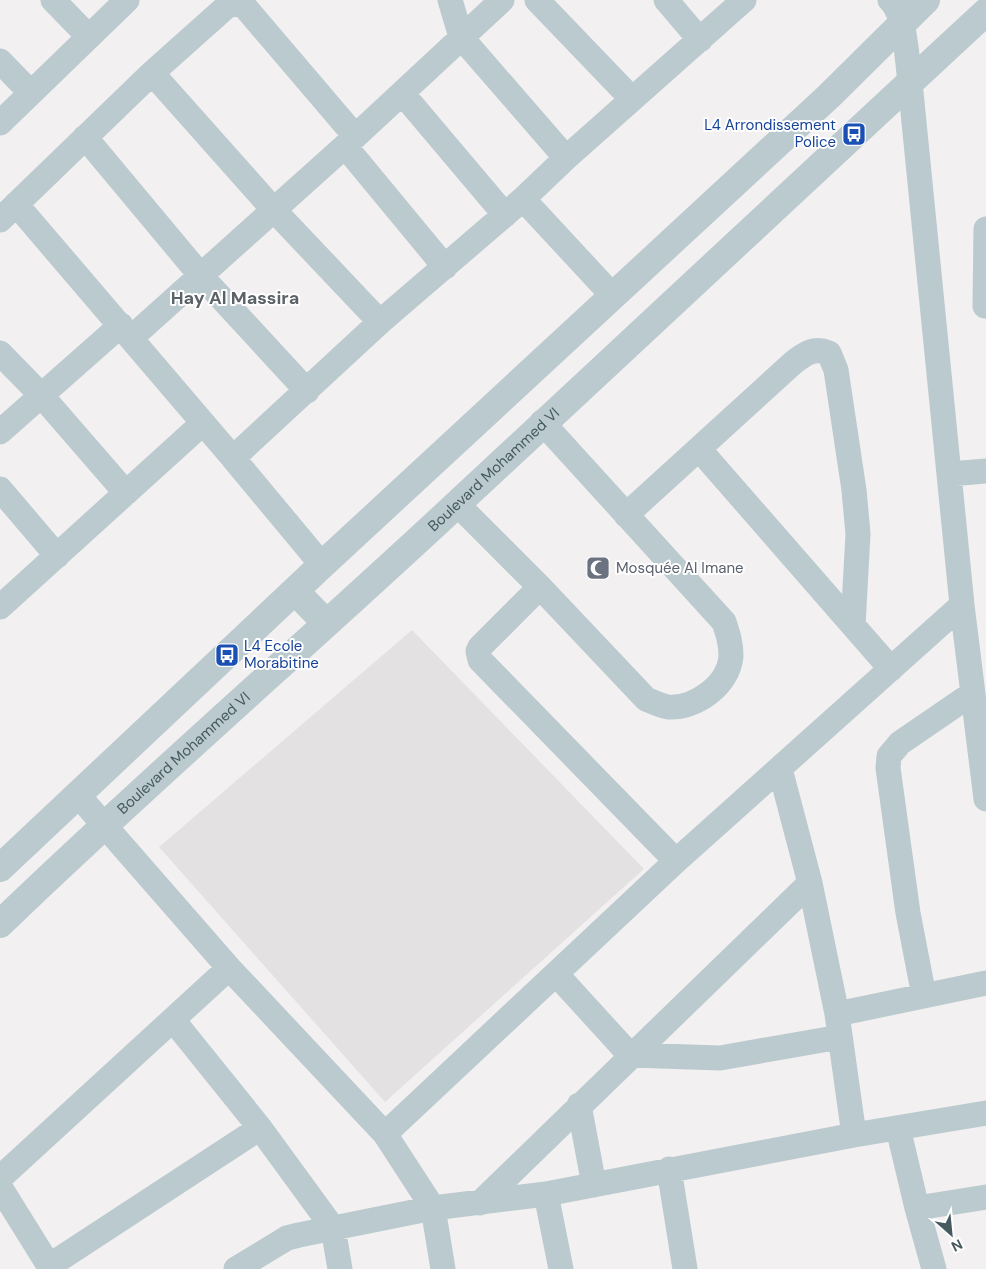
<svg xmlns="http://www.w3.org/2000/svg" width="986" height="1269" font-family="'DM Sans',sans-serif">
	<rect width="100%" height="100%" fill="#f3f0f1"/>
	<!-- education -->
	<path fill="#e4e1e3" d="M 412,630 L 644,869 L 385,1102 L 159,847 Z"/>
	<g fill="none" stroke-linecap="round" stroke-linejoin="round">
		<!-- minor -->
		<path stroke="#bbcace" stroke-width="25" d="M 53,0 L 89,37
			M 450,0 L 461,37 L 566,158
			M 537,0 L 632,99
			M 666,0 L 700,40
			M 890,0 C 906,15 907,61 910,82 L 962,605 L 986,799
			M 0,61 L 31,93
			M 152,73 L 273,209 L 380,322
			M 402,93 L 505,215
			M 0,123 L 127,0
			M 85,137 L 201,276 L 307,391
			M 345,146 L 445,267
			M 523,199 L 612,295
			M 16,204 L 233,458 L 380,322 L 523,199 L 566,158 L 744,0
			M 0,220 L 152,73 L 226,7 L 236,3 L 245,7 L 355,136
			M 985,306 L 986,229
			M 131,338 L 345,146 L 502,0
			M 0,353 L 41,395 L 126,493
			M 0,432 L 121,325
			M 699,449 L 891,669
			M 233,458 L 322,565
			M 950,474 L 986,471
			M 0,489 L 57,556
			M 457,504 L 540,587 L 646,699 C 653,702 661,706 668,707 C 695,709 729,685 731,656 C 731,643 728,634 724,622 L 542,422
			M 626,515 L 794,362 C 806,353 814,347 829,353 L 836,370 L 854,490 L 858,534 L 853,625
			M 540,587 L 480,647 L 478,651 L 480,660 L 676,861
			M 0,607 L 203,423
			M 780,769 L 810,883 L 837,1014 L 854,1135
			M 77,794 L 229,968 L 385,1134 L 433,1208 L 443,1269
			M 557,975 L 630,1055 L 720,1058 L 840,1037
			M 924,996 L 908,913 L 888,768 L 889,756 L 900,743 L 973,693
			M 837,1014 L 986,983
			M 173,1020 L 260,1128 L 333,1228 L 340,1269
			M 579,1105 L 594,1185
			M 898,1128 L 917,1208
			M 385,1134 L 676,861 L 962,605
			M 669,1169 L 685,1269
			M 0,1178 L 229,968
			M 0,1187 L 51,1269
			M 546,1194 L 561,1269
			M 480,1203 L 810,883
			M 49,1266 L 260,1128
			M 236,1269 L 287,1238 L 299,1235 L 433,1208 L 546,1194 L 854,1135 L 986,1113
			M 934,1269 L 917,1208 L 986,1197"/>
		<!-- tertiary -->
		<g stroke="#bbcace" stroke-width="28">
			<path d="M 295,591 L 326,623"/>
			<path d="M 0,868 L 322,565 L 829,96 L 926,0"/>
			<path id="s1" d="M 0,924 C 149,780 306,645 457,504 C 633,339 809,175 986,12"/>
		</g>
	</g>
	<!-- icons -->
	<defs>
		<g id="bus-square" transform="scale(1.25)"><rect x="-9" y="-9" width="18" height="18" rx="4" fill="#1a4fb4" stroke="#fff"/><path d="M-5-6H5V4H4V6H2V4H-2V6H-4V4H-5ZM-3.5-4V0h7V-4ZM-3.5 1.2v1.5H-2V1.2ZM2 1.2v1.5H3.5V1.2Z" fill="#fff"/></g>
		<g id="mosque-square" transform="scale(1.25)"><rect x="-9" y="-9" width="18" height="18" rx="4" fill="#6b7280" stroke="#fff"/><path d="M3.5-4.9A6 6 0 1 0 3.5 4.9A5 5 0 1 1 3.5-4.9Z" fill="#fff"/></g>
	</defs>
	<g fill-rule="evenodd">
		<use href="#bus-square" x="854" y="134"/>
		<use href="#mosque-square" x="598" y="568"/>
		<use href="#bus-square" x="227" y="655"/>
	</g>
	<g text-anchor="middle" stroke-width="4" stroke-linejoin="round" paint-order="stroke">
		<!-- transit labels -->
		<g font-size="15" fill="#164399" stroke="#fff" text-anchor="end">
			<text x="836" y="130">L4 Arrondissement<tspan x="836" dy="17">Police</tspan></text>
			<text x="244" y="651" text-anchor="start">L4 Ecole<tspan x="244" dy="17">Morabitine</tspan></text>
		</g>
		<!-- street labels -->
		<g font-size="15" fill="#475a5f" stroke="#fff">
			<text dy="5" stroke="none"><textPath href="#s1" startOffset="671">Boulevard Mohammed VI</textPath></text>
			<text dy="5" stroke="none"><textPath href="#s1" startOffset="251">Boulevard Mohammed VI</textPath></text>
		</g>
		<!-- worship labels -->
		<g font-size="15" fill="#5b616d" stroke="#fff" text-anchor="start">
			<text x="616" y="573">Mosquée Al Imane</text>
		</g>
		<!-- quarter labels -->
		<g font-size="18" font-weight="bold" fill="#5c6366" stroke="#fff">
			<text x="235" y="304">Hay Al Massira</text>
		</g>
	</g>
	<!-- north arrow -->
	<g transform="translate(951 1234) rotate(153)" stroke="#ffffff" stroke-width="4" paint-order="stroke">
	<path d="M0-4L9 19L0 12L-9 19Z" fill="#475a5f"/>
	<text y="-8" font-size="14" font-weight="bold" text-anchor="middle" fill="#475a5f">N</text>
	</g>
</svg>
